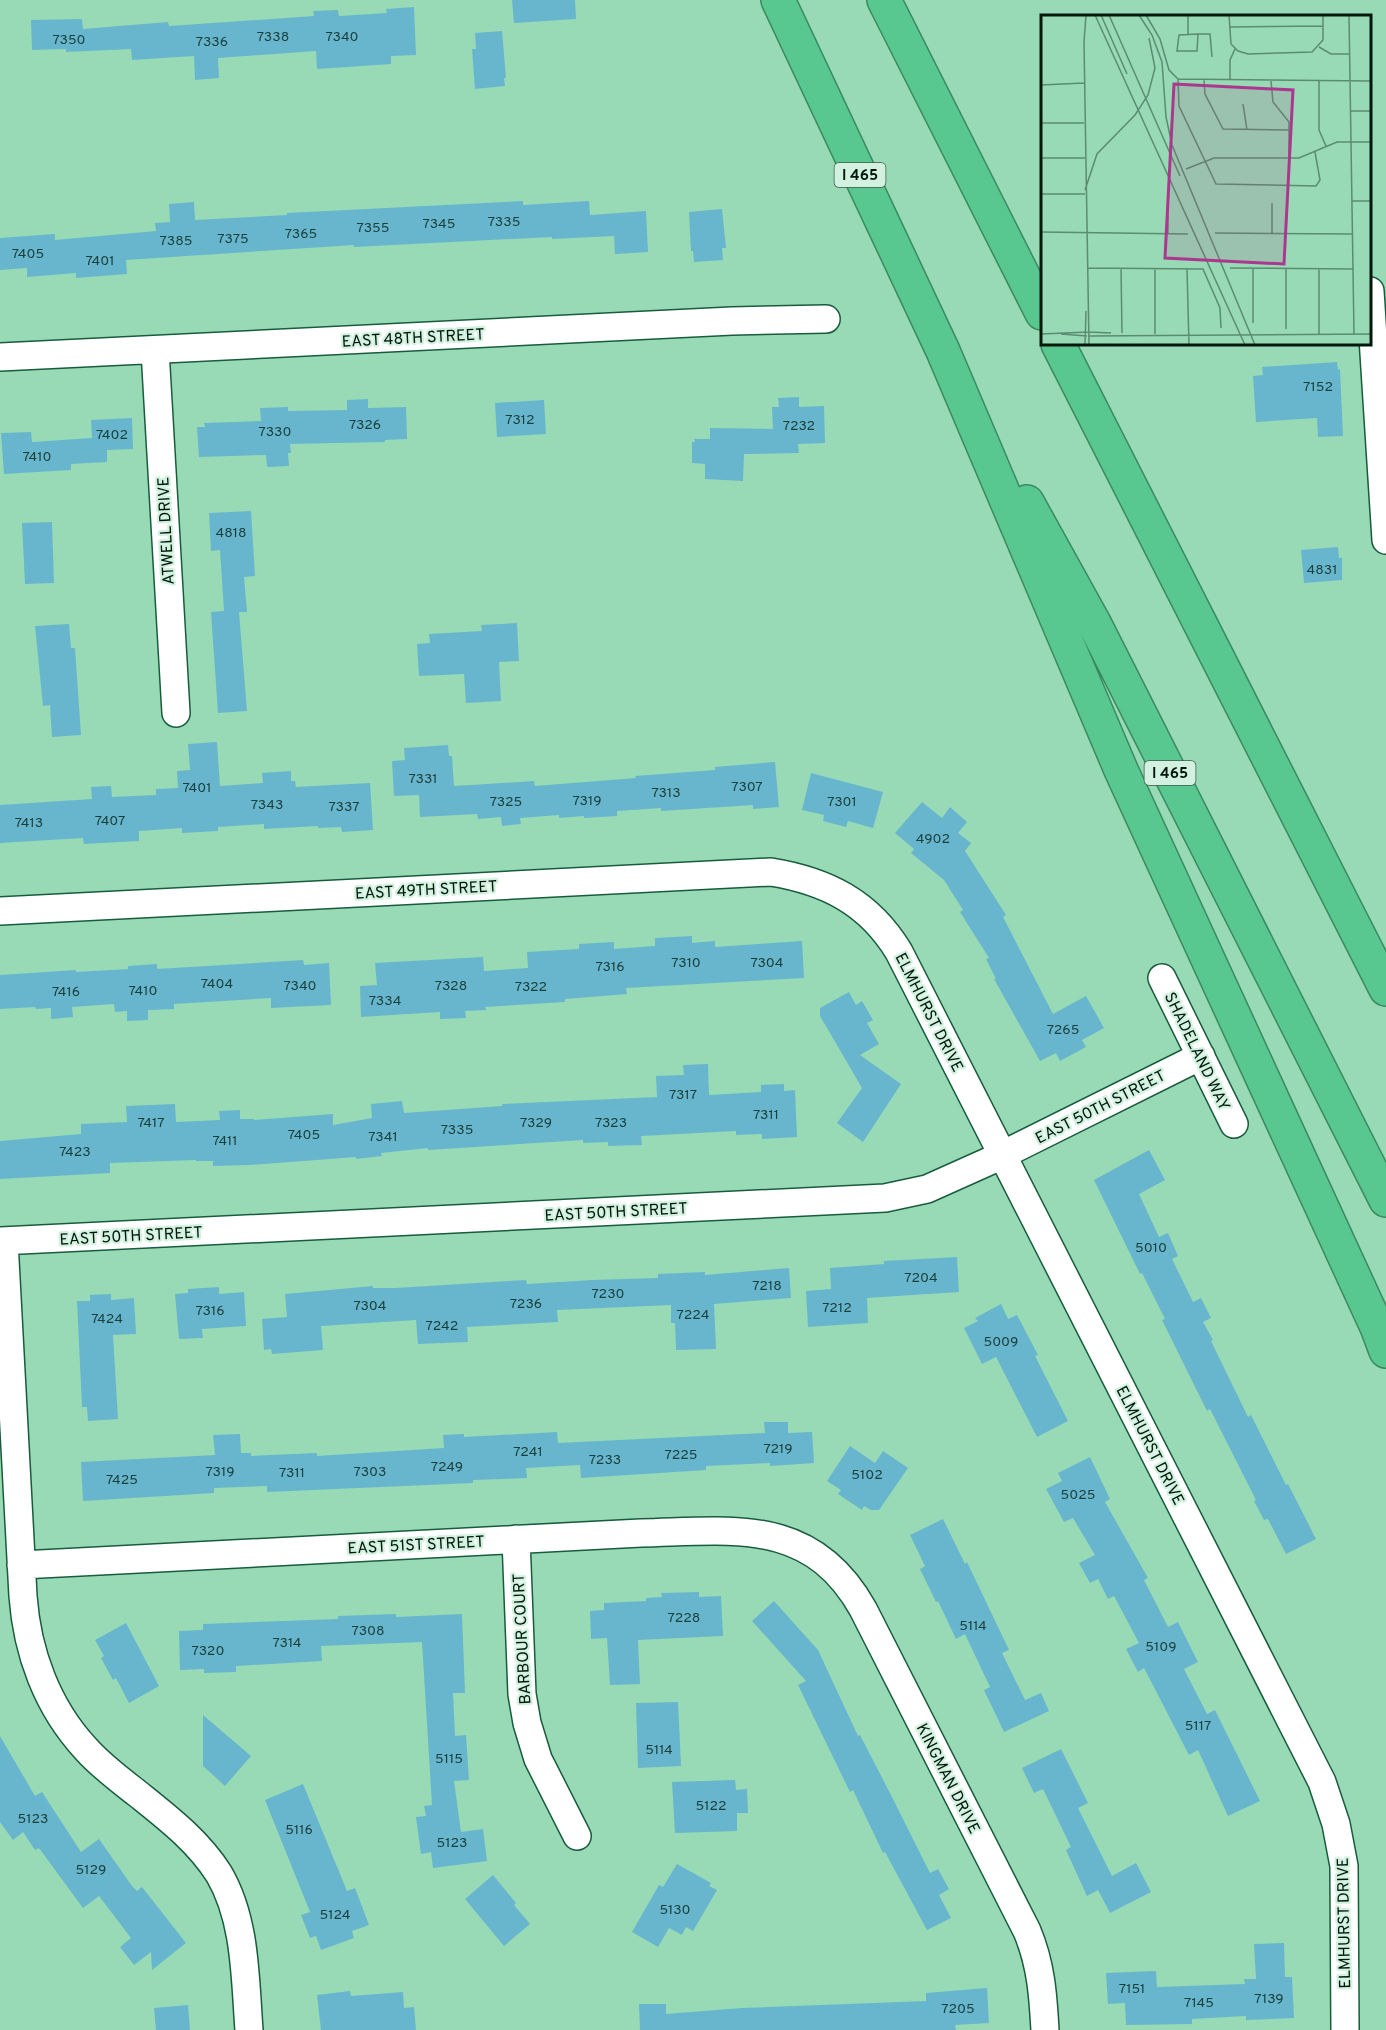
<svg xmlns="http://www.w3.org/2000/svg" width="1386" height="2030" font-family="Overpass,sans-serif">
	<rect width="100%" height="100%" fill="#98dab5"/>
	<!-- building -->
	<path fill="#68b6ce" d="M 512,0 L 575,0 L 576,19 L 514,23 Z
		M 414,7 L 416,55 L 391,56 L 391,64 L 317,69 L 316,51 L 218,58 L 219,78 L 195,80 L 194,56 L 132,60 L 131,49 L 66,52 L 66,49 L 32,50 L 31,20 L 82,19 L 83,29 L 168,22 L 169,26 L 314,16 L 313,11 L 338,10 L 339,16 L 387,13 L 386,9 Z
		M 502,31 L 506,78 L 504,78 L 505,86 L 475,89 L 472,49 L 476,49 L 475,33 Z
		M 523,201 L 523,205 L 589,201 L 590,215 L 646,211 L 648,252 L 615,254 L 614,236 L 552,239 L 552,237 L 354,247 L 354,245 L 126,260 L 127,274 L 76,278 L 76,273 L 27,277 L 27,268 L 0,270 L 0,238 L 55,234 L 55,240 L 156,231 L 155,223 L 170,222 L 169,204 L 194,202 L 195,220 L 287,215 L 287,213 Z
		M 722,209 L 726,248 L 722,248 L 723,260 L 694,262 L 693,251 L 691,251 L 689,212 Z
		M 1337,362 L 1338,370 L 1340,369 L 1343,436 L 1318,437 L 1317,418 L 1256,422 L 1253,376 L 1263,375 L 1262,367 Z
		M 799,397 L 799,407 L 824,406 L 825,443 L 798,444 L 799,453 L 744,454 L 743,481 L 705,479 L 705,464 L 692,463 L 692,442 L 695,442 L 694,439 L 710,439 L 710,428 L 773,429 L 772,407 L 779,407 L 778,398 Z
		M 368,399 L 368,408 L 406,407 L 407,439 L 385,440 L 385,442 L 290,444 L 291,453 L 288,453 L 289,466 L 267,467 L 266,455 L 199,457 L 197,427 L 205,427 L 204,423 L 261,421 L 260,408 L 288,407 L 288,411 L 347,410 L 347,400 Z
		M 544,400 L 546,434 L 497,437 L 495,403 Z
		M 132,418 L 133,449 L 107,450 L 107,462 L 71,464 L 71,470 L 4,474 L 1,433 L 31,432 L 32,442 L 92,438 L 91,420 Z
		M 251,511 L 255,576 L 244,577 L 247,612 L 239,612 L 247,711 L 218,713 L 211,612 L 224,611 L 220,550 L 211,551 L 209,513 Z
		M 52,522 L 54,583 L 25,584 L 22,523 Z
		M 1338,547 L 1339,558 L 1342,558 L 1342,580 L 1304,583 L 1301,550 Z
		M 517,623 L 519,661 L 499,662 L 501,701 L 466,703 L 464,674 L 419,676 L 417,644 L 430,643 L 429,634 L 482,631 L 481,625 Z
		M 69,624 L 71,648 L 75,648 L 81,735 L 52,737 L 50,705 L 43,706 L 35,626 Z
		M 217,742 L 220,786 L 263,783 L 262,773 L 291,771 L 291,781 L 295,781 L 296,787 L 370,783 L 373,830 L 342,832 L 341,827 L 318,828 L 318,826 L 264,829 L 264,824 L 218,827 L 218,831 L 182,833 L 182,828 L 139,831 L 139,841 L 84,844 L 83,838 L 0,843 L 0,805 L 92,799 L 91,787 L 111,786 L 112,797 L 156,795 L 156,789 L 178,788 L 177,771 L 190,770 L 188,744 Z
		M 448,745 L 449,756 L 452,756 L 454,786 L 534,781 L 535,786 L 636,778 L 635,776 L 715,770 L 715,767 L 775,762 L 779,807 L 753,809 L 753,805 L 661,811 L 661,808 L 617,811 L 617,816 L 584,818 L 584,816 L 559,818 L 559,815 L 520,818 L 521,824 L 502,826 L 501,817 L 478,819 L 477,814 L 420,817 L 419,795 L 394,796 L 392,761 L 405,760 L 404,748 Z
		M 811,773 L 883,792 L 873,828 L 848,821 L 846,827 L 823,821 L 824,815 L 802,810 Z
		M 922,802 L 942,818 L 950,807 L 967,822 L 958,833 L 971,843 L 965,851 L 1006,915 L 1003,917 L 1053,1014 L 1086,996 L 1104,1028 L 1082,1040 L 1086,1047 L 1060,1061 L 1056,1053 L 1040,1061 L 994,979 L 996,979 L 986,959 L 989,958 L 960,912 L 963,910 L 944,880 L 911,853 L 914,849 L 895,833 Z
		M 692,936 L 692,943 L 715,941 L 715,947 L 802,941 L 804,978 L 626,988 L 627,994 L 565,999 L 565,1002 L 485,1007 L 486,1010 L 465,1011 L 466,1018 L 440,1019 L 440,1012 L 361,1017 L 360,986 L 377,985 L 375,963 L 483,957 L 484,971 L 528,968 L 527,952 L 579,949 L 579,944 L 614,942 L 614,949 L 655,946 L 655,938 Z
		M 303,960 L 304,965 L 329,963 L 331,1005 L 271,1008 L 271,998 L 174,1004 L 174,1009 L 148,1010 L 148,1020 L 127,1021 L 127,1011 L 115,1012 L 114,1004 L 72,1007 L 73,1017 L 51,1019 L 51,1008 L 36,1009 L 35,1007 L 0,1009 L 0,975 L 76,970 L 76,972 L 128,969 L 128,966 L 157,964 L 157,969 Z
		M 849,992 L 856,1005 L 862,1001 L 873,1020 L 867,1023 L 879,1044 L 860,1055 L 901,1084 L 863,1142 L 837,1123 L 862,1088 L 820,1016 L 820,1008 Z
		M 708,1064 L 709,1095 L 761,1092 L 761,1085 L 784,1084 L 784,1091 L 795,1090 L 797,1137 L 762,1139 L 762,1134 L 736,1135 L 736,1131 L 641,1136 L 642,1145 L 608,1146 L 608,1142 L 583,1143 L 583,1140 L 428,1150 L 428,1148 L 381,1153 L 382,1156 L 356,1159 L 356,1157 L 249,1165 L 213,1166 L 213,1161 L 196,1161 L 196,1160 L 110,1163 L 110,1173 L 0,1179 L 0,1141 L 81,1134 L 81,1124 L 127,1122 L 126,1106 L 175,1104 L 176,1122 L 220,1120 L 219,1111 L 240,1110 L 240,1119 L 254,1119 L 254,1120 L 333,1114 L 333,1125 L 372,1118 L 371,1104 L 402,1101 L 404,1113 L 502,1106 L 502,1104 L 657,1097 L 656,1076 L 684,1075 L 683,1065 Z
		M 1149,1150 L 1165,1180 L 1139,1194 L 1159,1237 L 1168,1233 L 1178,1256 L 1172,1259 L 1193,1302 L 1201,1298 L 1211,1318 L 1203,1322 L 1213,1340 L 1211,1341 L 1248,1417 L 1251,1415 L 1286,1485 L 1288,1484 L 1316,1539 L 1286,1554 L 1268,1519 L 1264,1520 L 1254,1501 L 1256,1500 L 1210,1409 L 1207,1411 L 1162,1320 L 1165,1319 L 1142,1273 L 1140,1274 L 1094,1180 Z
		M 957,1257 L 959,1292 L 867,1298 L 868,1323 L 808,1327 L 806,1291 L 831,1289 L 830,1268 L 884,1264 L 884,1261 Z
		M 789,1268 L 791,1298 L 714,1304 L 716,1349 L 676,1350 L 675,1323 L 671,1323 L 671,1305 L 557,1310 L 558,1322 L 467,1327 L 468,1342 L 418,1344 L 416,1320 L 321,1326 L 323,1350 L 272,1354 L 271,1349 L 264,1350 L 262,1319 L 287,1317 L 285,1294 L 373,1286 L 373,1288 L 395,1288 L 526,1280 L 527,1284 L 592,1280 L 658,1278 L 658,1274 L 705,1272 L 705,1275 Z
		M 219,1287 L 219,1294 L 244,1292 L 246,1326 L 202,1329 L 203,1338 L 179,1339 L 175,1294 L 188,1293 L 188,1289 Z
		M 111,1294 L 111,1300 L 134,1298 L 136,1334 L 113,1335 L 118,1419 L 88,1421 L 87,1407 L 82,1407 L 77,1301 L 90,1301 L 90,1295 Z
		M 1001,1304 L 1008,1319 L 1017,1315 L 1038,1355 L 1035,1356 L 1068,1421 L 1037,1437 L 996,1357 L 982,1364 L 964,1328 L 978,1321 L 975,1318 Z
		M 764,1422 L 788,1422 L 788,1433 L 812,1432 L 814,1463 L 770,1466 L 770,1463 L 706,1466 L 706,1470 L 581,1478 L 580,1465 L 526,1468 L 527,1478 L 473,1480 L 473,1483 L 267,1492 L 267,1486 L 214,1488 L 214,1493 L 83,1501 L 81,1462 L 215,1455 L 213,1435 L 240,1434 L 241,1453 L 251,1453 L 251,1456 L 317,1453 L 317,1456 L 444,1448 L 443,1435 L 464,1434 L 464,1437 L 557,1432 L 558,1443 L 765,1433 Z
		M 850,1446 L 875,1463 L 883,1451 L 908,1468 L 879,1510 L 871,1510 L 864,1506 L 862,1510 L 838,1494 L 841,1490 L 827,1481 Z
		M 1090,1457 L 1110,1499 L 1105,1502 L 1148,1578 L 1144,1580 L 1168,1627 L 1178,1622 L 1198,1662 L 1184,1669 L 1207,1714 L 1215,1710 L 1260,1801 L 1228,1816 L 1198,1750 L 1189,1755 L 1144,1668 L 1138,1672 L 1126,1649 L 1139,1643 L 1114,1596 L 1108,1599 L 1098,1579 L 1090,1583 L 1079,1563 L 1095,1555 L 1073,1518 L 1064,1522 L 1046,1489 L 1062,1481 L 1058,1473 Z
		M 943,1519 L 965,1564 L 967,1562 L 1009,1650 L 1002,1653 L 1025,1700 L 1041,1693 L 1049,1711 L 1004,1732 L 984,1690 L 990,1687 L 965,1634 L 956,1639 L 938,1601 L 936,1602 L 920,1569 L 925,1566 L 910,1535 Z
		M 699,1592 L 699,1597 L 721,1596 L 723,1636 L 638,1640 L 640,1684 L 610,1685 L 607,1638 L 591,1639 L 590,1611 L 604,1610 L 604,1603 L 646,1601 L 646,1598 L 662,1597 L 661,1593 Z
		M 774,1601 L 818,1650 L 858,1736 L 860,1735 L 892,1797 L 930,1873 L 938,1869 L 949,1889 L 939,1895 L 951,1918 L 927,1930 L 885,1852 L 883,1853 L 853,1790 L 850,1792 L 798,1685 L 806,1681 L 752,1621 Z
		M 396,1614 L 396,1617 L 462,1614 L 465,1693 L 453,1693 L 455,1736 L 466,1735 L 469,1780 L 454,1781 L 461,1832 L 483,1829 L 487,1861 L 433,1868 L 431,1852 L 421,1854 L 416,1817 L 426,1816 L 424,1806 L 432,1805 L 422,1642 L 321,1646 L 322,1661 L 236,1666 L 236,1672 L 204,1673 L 204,1669 L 180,1670 L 179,1631 L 203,1630 L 203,1624 L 338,1619 L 338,1616 Z
		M 126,1623 L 159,1686 L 129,1703 L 116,1678 L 113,1680 L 101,1658 L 104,1656 L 95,1640 Z
		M 678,1702 L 681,1766 L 638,1768 L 636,1703 Z
		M 203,1715 L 251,1756 L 225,1786 L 203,1766 Z
		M 0,1736 L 35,1796 L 42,1792 L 81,1852 L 99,1839 L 132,1886 L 137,1891 L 142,1887 L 186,1943 L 152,1970 L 151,1952 L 134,1965 L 120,1947 L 131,1938 L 99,1896 L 83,1908 L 39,1848 L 35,1850 L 23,1832 L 13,1840 L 0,1822 Z
		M 1061,1749 L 1088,1803 L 1078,1808 L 1112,1876 L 1136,1863 L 1151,1892 L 1110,1913 L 1098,1890 L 1087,1896 L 1066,1850 L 1071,1847 L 1043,1789 L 1034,1793 L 1022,1768 Z
		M 735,1780 L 736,1790 L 747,1789 L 748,1813 L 737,1813 L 737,1831 L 675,1833 L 672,1782 Z
		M 303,1784 L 347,1891 L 355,1888 L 369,1925 L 352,1931 L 354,1938 L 321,1950 L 316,1936 L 310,1938 L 301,1915 L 310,1912 L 265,1800 Z
		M 677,1864 L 711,1883 L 709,1886 L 717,1890 L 693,1931 L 686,1927 L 682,1935 L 669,1928 L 658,1947 L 632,1932 L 659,1885 L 663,1887 Z
		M 493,1875 L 516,1903 L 514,1905 L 530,1924 L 504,1946 L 465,1899 Z
		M 1284,1943 L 1285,1977 L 1292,1977 L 1294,2018 L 1246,2020 L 1246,2016 L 1192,2019 L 1192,2024 L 1126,2025 L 1125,2003 L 1108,2004 L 1106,1973 L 1156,1971 L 1157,1987 L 1245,1984 L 1244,1979 L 1256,1979 L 1254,1944 Z
		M 987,1988 L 989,2023 L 955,2025 L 956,2030 L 640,2030 L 639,2004 L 666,2004 L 666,2014 L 742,2008 L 926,2001 L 926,1993 Z
		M 350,1991 L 351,1996 L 403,1992 L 404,2008 L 414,2007 L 416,2030 L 321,2030 L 317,1995 Z
		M 188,2005 L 190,2030 L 156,2030 L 154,2008 Z"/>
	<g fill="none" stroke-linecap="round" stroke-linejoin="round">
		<!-- street casing -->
		<g stroke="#185c3d" stroke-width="30">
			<path id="street" d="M 1370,291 L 1386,540
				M 155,350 L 176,713
				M 0,357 L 732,321 L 826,319
				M 0,911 L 771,872 C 826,881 869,902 899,952 L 1322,1782 L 1336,1824 L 1344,1866 L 1345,2030
				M 1162,978 L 1234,1124
				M 0,1241 L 885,1198 L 927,1189 L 994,1159 L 1201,1056
				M 4,1241 L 23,1596 C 27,1652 47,1707 86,1749 C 101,1766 120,1780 138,1794 C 168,1818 198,1841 219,1874 C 246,1920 245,1978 249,2030
				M 516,1539 L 522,1694 L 527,1723 L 538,1759 L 577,1836
				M 21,1565 L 641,1533 C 732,1531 811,1516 863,1609 L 1027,1931 C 1041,1964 1043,1995 1045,2030"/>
		</g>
		<!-- highway casing -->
		<g stroke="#3a8a61" stroke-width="36">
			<path id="highway" d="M 778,0 L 943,351 L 1121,770 L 1377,1327 L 1386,1351
				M 884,0 L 1042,313
				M 1058,344 L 1386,989
				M 1027,502 L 1094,623 L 1386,1200"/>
		</g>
		<!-- street -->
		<use href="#street" stroke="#fff" stroke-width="27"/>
		<!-- highway -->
		<use href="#highway" stroke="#59c790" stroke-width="33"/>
	</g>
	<g text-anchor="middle" stroke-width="4.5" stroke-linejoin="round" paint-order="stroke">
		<!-- number labels -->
		<g font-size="14" fill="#1a403c">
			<text x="273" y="41">7338</text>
			<text x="342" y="41">7340</text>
			<text x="69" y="44">7350</text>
			<text x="212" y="46">7336</text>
			<text x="504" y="226">7335</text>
			<text x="439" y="228">7345</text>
			<text x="373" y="232">7355</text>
			<text x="301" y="238">7365</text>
			<text x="233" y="243">7375</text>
			<text x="176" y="245">7385</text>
			<text x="28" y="258">7405</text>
			<text x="100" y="265">7401</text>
			<text x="1318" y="391">7152</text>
			<text x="520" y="424">7312</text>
			<text x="365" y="429">7326</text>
			<text x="799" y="430">7232</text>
			<text x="275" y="436">7330</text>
			<text x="112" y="439">7402</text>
			<text x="37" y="461">7410</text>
			<text x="231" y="537">4818</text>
			<text x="1322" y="574">4831</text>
			<text x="423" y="783">7331</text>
			<text x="747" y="791">7307</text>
			<text x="197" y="792">7401</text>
			<text x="666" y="797">7313</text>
			<text x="587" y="805">7319</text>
			<text x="506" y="806">7325</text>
			<text x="842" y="806">7301</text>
			<text x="267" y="809">7343</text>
			<text x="344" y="811">7337</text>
			<text x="110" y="825">7407</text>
			<text x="29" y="827">7413</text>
			<text x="933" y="843">4902</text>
			<text x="686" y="967">7310</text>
			<text x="767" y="967">7304</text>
			<text x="610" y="971">7316</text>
			<text x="217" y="988">7404</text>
			<text x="300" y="990">7340</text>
			<text x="451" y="990">7328</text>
			<text x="531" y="991">7322</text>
			<text x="143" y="995">7410</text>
			<text x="66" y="996">7416</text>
			<text x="385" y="1005">7334</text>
			<text x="1063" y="1034">7265</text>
			<text x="683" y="1099">7317</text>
			<text x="766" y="1119">7311</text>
			<text x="151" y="1127">7417</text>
			<text x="536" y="1127">7329</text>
			<text x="611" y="1127">7323</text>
			<text x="457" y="1134">7335</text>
			<text x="304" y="1139">7405</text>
			<text x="383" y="1141">7341</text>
			<text x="225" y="1145">7411</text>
			<text x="75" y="1156">7423</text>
			<text x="1151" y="1252">5010</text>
			<text x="921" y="1282">7204</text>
			<text x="767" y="1290">7218</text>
			<text x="608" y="1298">7230</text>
			<text x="526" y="1308">7236</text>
			<text x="370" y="1310">7304</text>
			<text x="837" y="1312">7212</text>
			<text x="210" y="1315">7316</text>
			<text x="693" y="1319">7224</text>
			<text x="107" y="1323">7424</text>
			<text x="442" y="1330">7242</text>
			<text x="1001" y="1346">5009</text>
			<text x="778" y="1453">7219</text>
			<text x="528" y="1456">7241</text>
			<text x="681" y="1459">7225</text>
			<text x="605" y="1464">7233</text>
			<text x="447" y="1471">7249</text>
			<text x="220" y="1476">7319</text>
			<text x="370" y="1476">7303</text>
			<text x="292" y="1477">7311</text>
			<text x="867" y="1479">5102</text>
			<text x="122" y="1484">7425</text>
			<text x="1078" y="1499">5025</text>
			<text x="684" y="1622">7228</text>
			<text x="973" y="1630">5114</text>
			<text x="368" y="1635">7308</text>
			<text x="287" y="1647">7314</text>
			<text x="1161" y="1651">5109</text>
			<text x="208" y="1655">7320</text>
			<text x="1198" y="1730">5117</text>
			<text x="659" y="1754">5114</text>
			<text x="449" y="1763">5115</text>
			<text x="711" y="1810">5122</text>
			<text x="33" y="1823">5123</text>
			<text x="299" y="1834">5116</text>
			<text x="452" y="1847">5123</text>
			<text x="91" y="1874">5129</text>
			<text x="675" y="1914">5130</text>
			<text x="335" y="1919">5124</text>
			<text x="1132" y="1993">7151</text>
			<text x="1269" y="2003">7139</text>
			<text x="1199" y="2007">7145</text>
			<text x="958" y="2013">7205</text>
		</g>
		<!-- shield labels -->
		<g fill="#d2f2df" stroke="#3f594b" stroke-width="1.5">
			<rect x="834.5" y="163" width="51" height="24" rx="4.5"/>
			<rect x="1144.5" y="761" width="51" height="24" rx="4.5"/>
		</g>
		<g font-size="15" font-weight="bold" fill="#00180b">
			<text x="860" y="180">I 465</text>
			<text x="1170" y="778">I 465</text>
		</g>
		<!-- street labels -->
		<g font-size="16" fill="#00180b" stroke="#d2f2df">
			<text transform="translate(413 337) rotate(-3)" y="6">EAST 48TH STREET</text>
			<text transform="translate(165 531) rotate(-93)" y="6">ATWELL DRIVE</text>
			<text transform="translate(426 889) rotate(-3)" y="6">EAST 49TH STREET</text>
			<text transform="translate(930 1012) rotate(63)" y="6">ELMHURST DRIVE</text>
			<text transform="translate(1198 1051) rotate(64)" y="6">SHADELAND WAY</text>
			<text transform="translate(1100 1106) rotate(-27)" y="6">EAST 50TH STREET</text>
			<text transform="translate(616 1211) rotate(-3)" y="6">EAST 50TH STREET</text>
			<text transform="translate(131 1235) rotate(-3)" y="6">EAST 50TH STREET</text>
			<text transform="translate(1151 1445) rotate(63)" y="6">ELMHURST DRIVE</text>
			<text transform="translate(416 1544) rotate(-3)" y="6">EAST 51ST STREET</text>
			<text transform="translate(521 1639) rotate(-93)" y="6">BARBOUR COURT</text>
			<text transform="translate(949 1778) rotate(63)" y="6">KINGMAN DRIVE</text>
			<text transform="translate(1343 1923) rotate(-91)" y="6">ELMHURST DRIVE</text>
		</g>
	</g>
	<!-- overview -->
	<g transform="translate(1041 15)">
		<rect width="330" height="330" fill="#98dab5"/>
		<path fill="none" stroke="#5b8c71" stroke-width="1.5" d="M 54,0 L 204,330M 60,0 L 86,59M 68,0 L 139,161M 98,0 L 111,20 L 121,47 L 125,102 L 131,130 L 214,330M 105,0 L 119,24 L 128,55 L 137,64M 147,0 L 147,20M 188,0 L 190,29 L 197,36 L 207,39 L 271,37 L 282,25 L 282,0M 308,0 L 313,319M 188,12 L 282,11M 157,19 L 156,36 L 136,36 L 138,20 L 157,19 L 169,19 L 171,42M 43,27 L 48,330M 43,27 L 45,0M 278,32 L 290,39 L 308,39M 137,64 L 138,91 L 175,169 L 275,171 L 279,165 L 274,137M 137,64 L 330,66M 163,65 L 164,79 L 182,114 L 248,115M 189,65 L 189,45 L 194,34M 230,66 L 232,87 L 248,107 L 248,143M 278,66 L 278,115 L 285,131M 0,70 L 43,68M 202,89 L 206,115M 310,96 L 330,96M 0,108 L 43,108M 0,143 L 44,143M 145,154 L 173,143 L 258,143 L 296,127 L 330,127M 44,175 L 56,139 L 94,100 L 107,80 L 114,53 L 108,23M 0,179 L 44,179M 311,186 L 330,186M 231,188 L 231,219M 127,192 L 127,218M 0,217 L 147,219M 174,218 L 312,219M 46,253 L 162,254 L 179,293 L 180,313M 80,253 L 81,318M 189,253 L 312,254M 212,253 L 212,308M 114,254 L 114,319M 146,254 L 148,330M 245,254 L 245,314M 278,254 L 278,320M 48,317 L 70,318M 0,319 L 48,317M 20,319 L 46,321M 48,321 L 330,319M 44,330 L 45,296"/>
		<path fill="#ac378f" fill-opacity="0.15" stroke="#ac378f" stroke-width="3" d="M 133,69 L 252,75 L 243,249 L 124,243 Z"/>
		<rect width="330" height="330" fill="none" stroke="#00180b" stroke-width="3"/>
	</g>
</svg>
